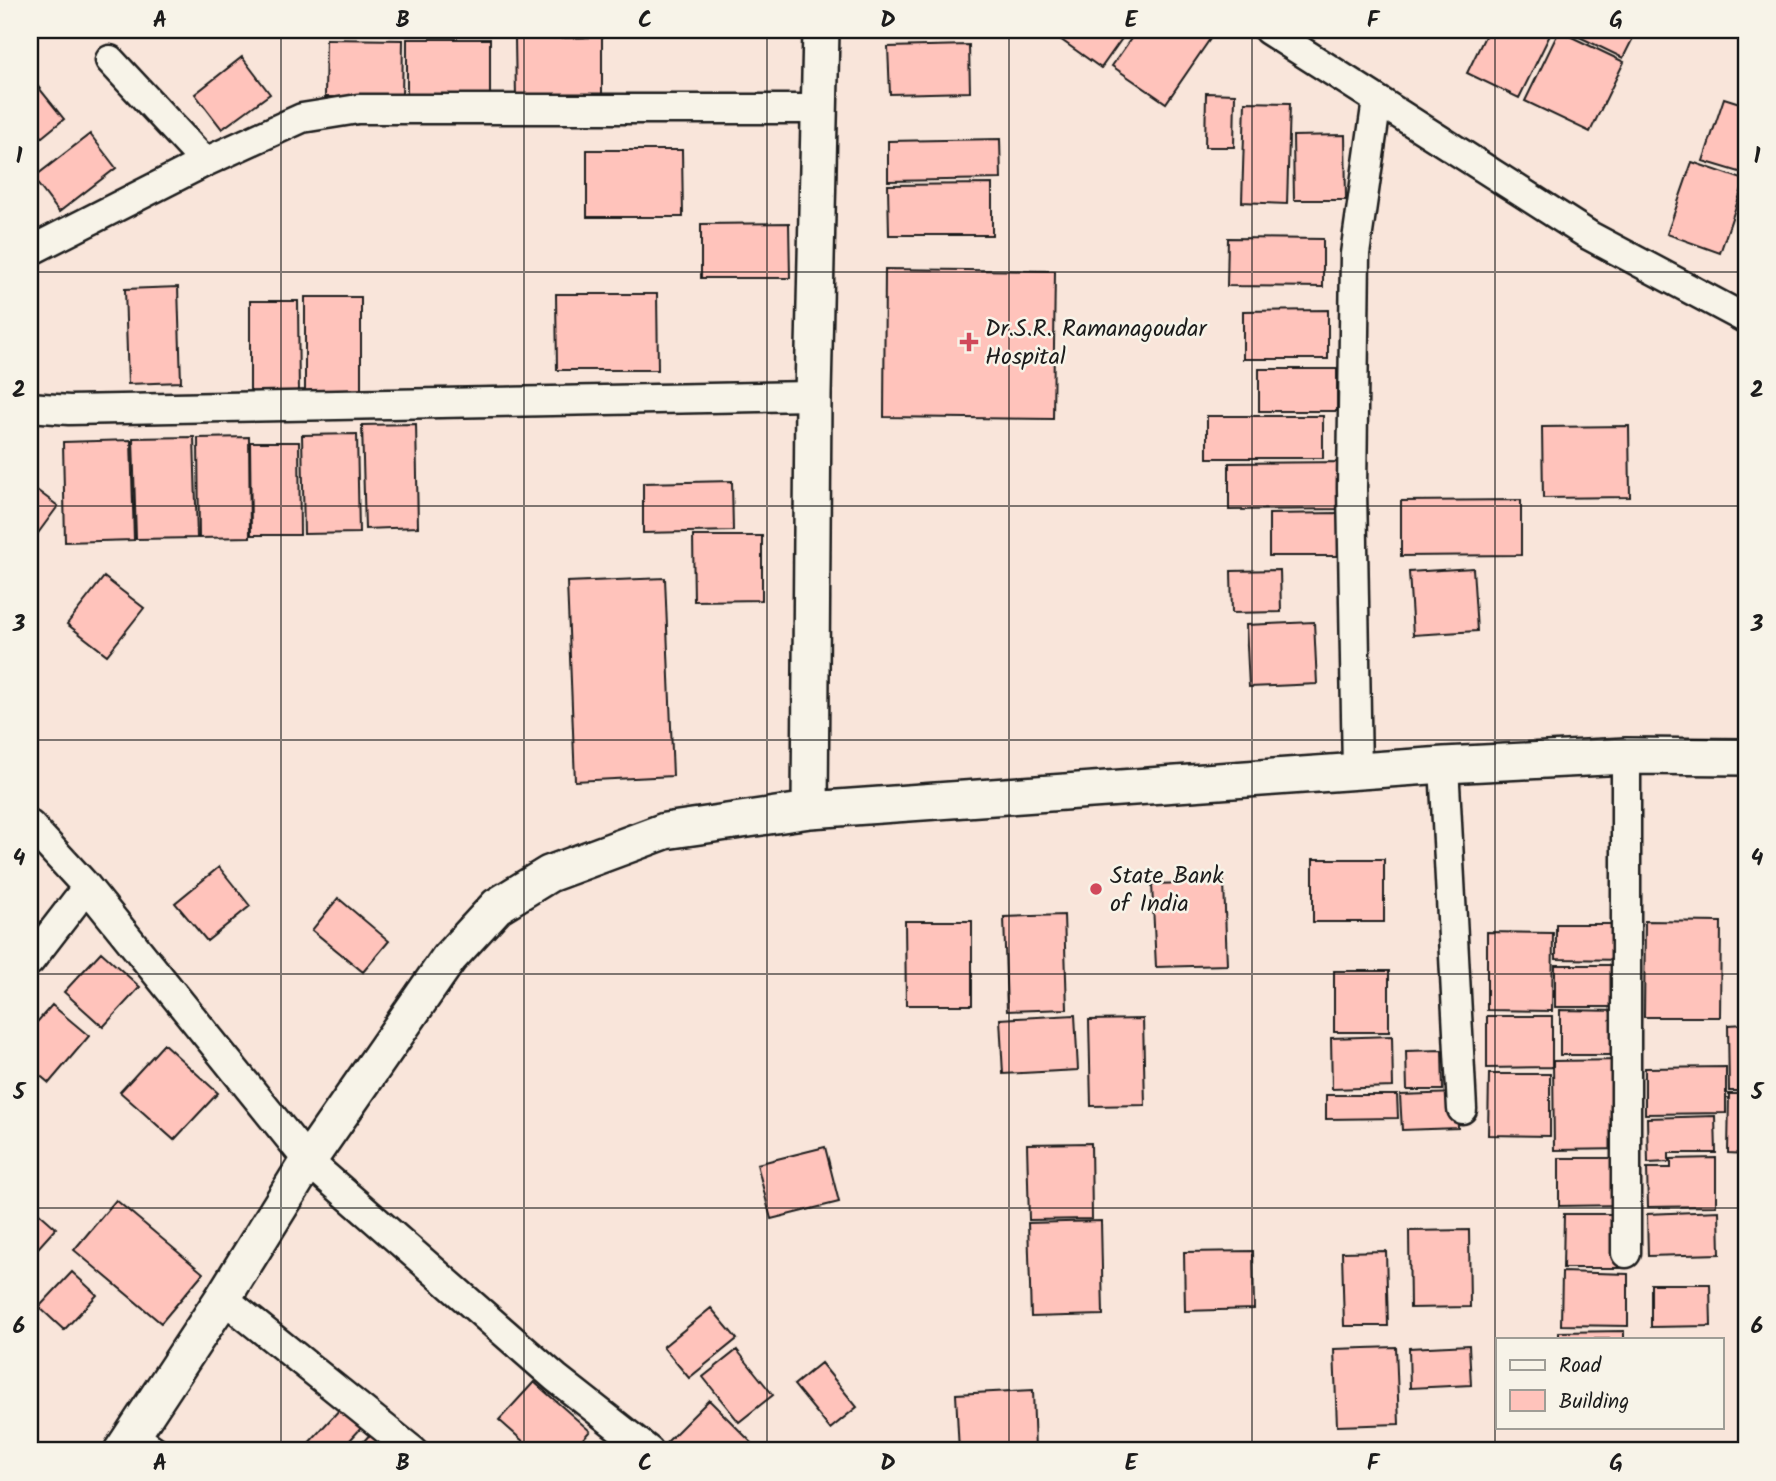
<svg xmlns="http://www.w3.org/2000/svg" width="1776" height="1481" font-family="Kalam,sans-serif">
	<rect width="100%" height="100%" fill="#f9e5da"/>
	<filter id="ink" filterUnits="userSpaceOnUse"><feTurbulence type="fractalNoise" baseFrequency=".0143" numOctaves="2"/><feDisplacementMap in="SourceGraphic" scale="14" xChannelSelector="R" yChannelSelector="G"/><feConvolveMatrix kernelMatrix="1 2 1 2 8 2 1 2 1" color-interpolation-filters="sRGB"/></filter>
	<g filter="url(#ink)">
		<!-- building -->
		<path fill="#ffc3bb" stroke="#1c1c1c" stroke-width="2" d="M 227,30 L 301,30 L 301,34 L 227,36 Z
			M 602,30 L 666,30 L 666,34 L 602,34 Z
			M 1066,30 L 1128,30 L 1101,68 L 1060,39 Z
			M 1137,30 L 1197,30 L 1210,39 L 1166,103 L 1112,66 Z
			M 1488,30 L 1544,30 L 1551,33 L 1519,98 L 1467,73 Z
			M 1565,30 L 1637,30 L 1623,58 Z
			M 1559,31 L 1624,62 L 1590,132 L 1525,101 Z
			M 602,37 L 602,97 L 516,98 L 515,39 Z
			M 326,39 L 403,40 L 402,97 L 325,97 Z
			M 407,39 L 490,39 L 490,99 L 407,100 Z
			M 969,45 L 970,92 L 890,94 L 888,47 Z
			M 242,57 L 270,94 L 222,129 L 195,94 Z
			M 35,83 L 64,119 L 30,147 L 30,87 Z
			M 1206,93 L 1235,94 L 1234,147 L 1205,147 Z
			M 1724,98 L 1746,105 L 1746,174 L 1703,161 Z
			M 1245,102 L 1290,103 L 1287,204 L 1242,202 Z
			M 90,134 L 116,168 L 59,212 L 33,178 Z
			M 1345,135 L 1346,200 L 1294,200 L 1293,136 Z
			M 1000,139 L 1001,179 L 888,181 L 888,141 Z
			M 587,150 L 682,150 L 683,217 L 587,217 Z
			M 1692,162 L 1745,180 L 1720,253 L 1667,234 Z
			M 992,184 L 992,235 L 889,235 L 888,185 Z
			M 789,223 L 790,278 L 701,278 L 701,224 Z
			M 1228,238 L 1323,239 L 1323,287 L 1227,286 Z
			M 885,269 L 1055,271 L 1053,419 L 884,417 Z
			M 178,287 L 181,382 L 128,384 L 125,289 Z
			M 556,294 L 657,294 L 658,370 L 557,370 Z
			M 305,297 L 361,297 L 361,394 L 305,394 Z
			M 250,301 L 298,301 L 299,396 L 250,396 Z
			M 1328,310 L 1328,359 L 1243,359 L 1243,311 Z
			M 1259,369 L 1337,369 L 1337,411 L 1259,411 Z
			M 1207,416 L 1323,416 L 1323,458 L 1207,458 Z
			M 416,424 L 418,527 L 365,529 L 362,425 Z
			M 1629,426 L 1630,497 L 1543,498 L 1542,427 Z
			M 357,434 L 359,533 L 304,534 L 302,435 Z
			M 194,437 L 197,538 L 136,539 L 133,438 Z
			M 249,437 L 250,537 L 199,538 L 198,438 Z
			M 131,440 L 134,540 L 65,542 L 63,442 Z
			M 250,442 L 299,442 L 300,535 L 251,535 Z
			M 1348,462 L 1348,509 L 1229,510 L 1229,463 Z
			M 732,481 L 733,531 L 643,533 L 643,483 Z
			M 30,485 L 58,506 L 30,544 Z
			M 1521,500 L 1521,555 L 1401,556 L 1401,501 Z
			M 1340,513 L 1341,556 L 1269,556 L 1269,514 Z
			M 693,536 L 762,536 L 762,600 L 694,601 Z
			M 1473,568 L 1477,631 L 1413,635 L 1409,572 Z
			M 1280,570 L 1281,612 L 1232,613 L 1231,571 Z
			M 104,577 L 144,608 L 107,655 L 67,624 Z
			M 665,578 L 673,776 L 575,781 L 567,582 Z
			M 1314,622 L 1317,684 L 1249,687 L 1246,625 Z
			M 1313,859 L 1384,859 L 1384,922 L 1313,922 Z
			M 219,867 L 250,906 L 207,941 L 175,903 Z
			M 1224,882 L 1227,965 L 1156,967 L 1152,884 Z
			M 338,898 L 389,941 L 363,972 L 312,930 Z
			M 1064,915 L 1067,1009 L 1007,1011 L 1004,917 Z
			M 905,921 L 972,921 L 972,1005 L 906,1005 Z
			M 1645,921 L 1721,922 L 1720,1017 L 1644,1017 Z
			M 1556,924 L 1627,924 L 1627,960 L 1556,959 Z
			M 1487,932 L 1553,933 L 1552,1011 L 1487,1010 Z
			M 101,952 L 140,987 L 103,1027 L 64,992 Z
			M 1555,965 L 1627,965 L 1627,1007 L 1555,1007 Z
			M 1334,971 L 1389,971 L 1389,1032 L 1334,1032 Z
			M 52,1005 L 89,1036 L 49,1083 L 30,1067 L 30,1030 Z
			M 1560,1010 L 1621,1011 L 1620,1055 L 1560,1055 Z
			M 1075,1015 L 1078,1070 L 1003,1074 L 1000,1019 Z
			M 1487,1016 L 1552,1016 L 1552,1067 L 1487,1068 Z
			M 1143,1019 L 1145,1105 L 1091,1106 L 1089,1020 Z
			M 1746,1024 L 1746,1091 L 1729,1091 L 1728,1025 Z
			M 1392,1036 L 1393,1087 L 1332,1089 L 1331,1038 Z
			M 164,1044 L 218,1093 L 174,1140 L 120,1092 Z
			M 1442,1050 L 1443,1090 L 1407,1090 L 1406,1051 Z
			M 1625,1060 L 1626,1149 L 1554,1150 L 1553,1061 Z
			M 1726,1067 L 1726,1113 L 1645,1114 L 1645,1068 Z
			M 1489,1074 L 1550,1074 L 1550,1136 L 1488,1135 Z
			M 1457,1093 L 1458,1128 L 1402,1130 L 1400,1095 Z
			M 1729,1094 L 1746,1094 L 1746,1154 L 1728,1153 Z
			M 1326,1095 L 1397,1095 L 1398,1118 L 1326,1119 Z
			M 1715,1116 L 1716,1153 L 1669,1153 L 1669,1162 L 1648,1163 L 1647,1118 Z
			M 1091,1143 L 1092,1219 L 1029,1220 L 1027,1144 Z
			M 825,1147 L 839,1202 L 771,1219 L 757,1164 Z
			M 1559,1158 L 1626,1158 L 1627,1205 L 1559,1206 Z
			M 1716,1158 L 1716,1206 L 1648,1207 L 1647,1168 L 1671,1168 L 1671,1159 Z
			M 116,1200 L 203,1273 L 161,1323 L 74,1250 Z
			M 30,1205 L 56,1228 L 30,1257 Z
			M 1719,1211 L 1720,1254 L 1648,1256 L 1647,1214 Z
			M 1564,1214 L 1627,1214 L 1627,1268 L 1563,1268 Z
			M 1101,1221 L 1103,1315 L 1031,1317 L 1028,1223 Z
			M 1469,1230 L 1470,1307 L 1410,1308 L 1409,1231 Z
			M 1253,1251 L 1254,1309 L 1185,1311 L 1184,1252 Z
			M 1386,1251 L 1388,1326 L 1344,1326 L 1342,1252 Z
			M 72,1272 L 97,1295 L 64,1330 L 39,1307 Z
			M 1562,1272 L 1628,1274 L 1628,1326 L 1561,1325 Z
			M 1651,1284 L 1710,1284 L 1711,1326 L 1651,1327 Z
			M 711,1308 L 737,1339 L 689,1378 L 663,1347 Z
			M 1624,1331 L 1624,1339 L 1559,1339 L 1559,1332 Z
			M 1469,1345 L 1471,1385 L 1410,1388 L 1409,1348 Z
			M 1396,1347 L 1399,1424 L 1337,1426 L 1334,1349 Z
			M 737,1350 L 773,1395 L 739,1422 L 703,1377 Z
			M 821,1363 L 857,1407 L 830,1429 L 794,1385 Z
			M 534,1382 L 590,1431 L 572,1451 L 534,1451 L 499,1420 Z
			M 1033,1390 L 1035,1451 L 959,1451 L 956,1394 Z
			M 709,1400 L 760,1451 L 666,1451 L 662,1447 Z
			M 342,1407 L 363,1426 L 340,1451 L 307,1451 L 304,1448 Z
			M 373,1431 L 397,1451 L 355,1451 Z"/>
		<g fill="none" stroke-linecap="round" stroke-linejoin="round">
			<!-- minor casing -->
			<g stroke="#1c1c1c" stroke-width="33">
				<path id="minor" d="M 1268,30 L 1590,236 L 1746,319
					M 110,60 L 205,162
					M 30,251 L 205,162 L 302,118 L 358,109 L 817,109
					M 30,407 L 69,410 L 813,396
					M 1626,756 L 1626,1253
					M 1444,765 L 1462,1109
					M 1357,771 L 1352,488 L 1355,254 L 1377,100
					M 30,825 L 87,887 L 308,1161 L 556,1378 L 649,1451
					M 30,961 L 87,887
					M 223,1298 L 413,1451
					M 132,1435 L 155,1451"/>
			</g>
			<!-- tertiary casing -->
			<g stroke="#1c1c1c" stroke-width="40">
				<path id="tertiary" d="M 810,810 L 813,396 L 821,30
					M 122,1451 L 223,1298 L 308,1161 L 449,958 L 497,906 L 549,874 L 665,831 L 810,810 L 1444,765 L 1626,756 L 1746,757"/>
			</g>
			<!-- minor -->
			<use href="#minor" stroke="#f7f3e8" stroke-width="28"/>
			<!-- tertiary -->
			<use href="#tertiary" stroke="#f7f3e8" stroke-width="35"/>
		</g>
	</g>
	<!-- grid -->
	<path fill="none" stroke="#1c1c1c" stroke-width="2" stroke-opacity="0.55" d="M 281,30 L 281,1451M 524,30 L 524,1451M 767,30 L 767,1451M 1009,30 L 1009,1451M 1252,30 L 1252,1451M 1495,30 L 1495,1451M 30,272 L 1746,272M 30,506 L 1746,506M 30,740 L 1746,740M 30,974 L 1746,974M 30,1208 L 1746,1208"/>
	<!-- markers -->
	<g fill="#d1495b" stroke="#f7f3e8" stroke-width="2.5">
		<path d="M965.5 331.5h7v7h7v7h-7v7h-7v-7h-7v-7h7z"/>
		<circle cx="1096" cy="889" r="7"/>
	</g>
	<g text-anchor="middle" stroke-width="5" stroke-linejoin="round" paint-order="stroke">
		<!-- poi labels -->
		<g font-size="24" fill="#1c1c1c" stroke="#f7f3e8" text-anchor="start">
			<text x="985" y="336">Dr.S.R. Ramanagoudar<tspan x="985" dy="28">Hospital</tspan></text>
			<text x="1110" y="883">State Bank<tspan x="1110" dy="28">of India</tspan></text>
		</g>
	</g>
	<!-- margin -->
	<rect width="1776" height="1481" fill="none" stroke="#f7f3e8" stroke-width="77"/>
	<!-- legend -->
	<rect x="1496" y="1338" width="228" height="91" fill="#f7f3e8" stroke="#9f9d96" stroke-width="2"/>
	<rect x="1510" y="1360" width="35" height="10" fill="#f7f3e8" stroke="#9f9d96" stroke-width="2"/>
	<text x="1559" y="1372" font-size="21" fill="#1c1c1c">Road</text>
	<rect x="1510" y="1390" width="35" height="21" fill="#ffc3bb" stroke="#9f9d96" stroke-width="2"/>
	<text x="1559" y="1408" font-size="21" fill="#1c1c1c">Building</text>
	<rect x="38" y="38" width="1700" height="1404" fill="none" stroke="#1c1c1c" stroke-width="2.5"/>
	<g font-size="23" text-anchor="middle" font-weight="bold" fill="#1c1c1c">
		<text x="160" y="27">A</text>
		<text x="403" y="27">B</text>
		<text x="645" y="27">C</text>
		<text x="888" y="27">D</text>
		<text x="1131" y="27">E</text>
		<text x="1373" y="27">F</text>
		<text x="1616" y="27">G</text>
		<text x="19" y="163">1</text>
		<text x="1757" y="163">1</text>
		<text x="19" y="397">2</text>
		<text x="1757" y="397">2</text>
		<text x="19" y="631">3</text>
		<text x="1757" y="631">3</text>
		<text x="19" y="865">4</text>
		<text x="1757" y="865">4</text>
		<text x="19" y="1099">5</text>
		<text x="1757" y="1099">5</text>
		<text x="19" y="1333">6</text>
		<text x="1757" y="1333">6</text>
		<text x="160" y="1470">A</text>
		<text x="403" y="1470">B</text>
		<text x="645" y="1470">C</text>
		<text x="888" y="1470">D</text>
		<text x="1131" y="1470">E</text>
		<text x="1373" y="1470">F</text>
		<text x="1616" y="1470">G</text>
	</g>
</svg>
